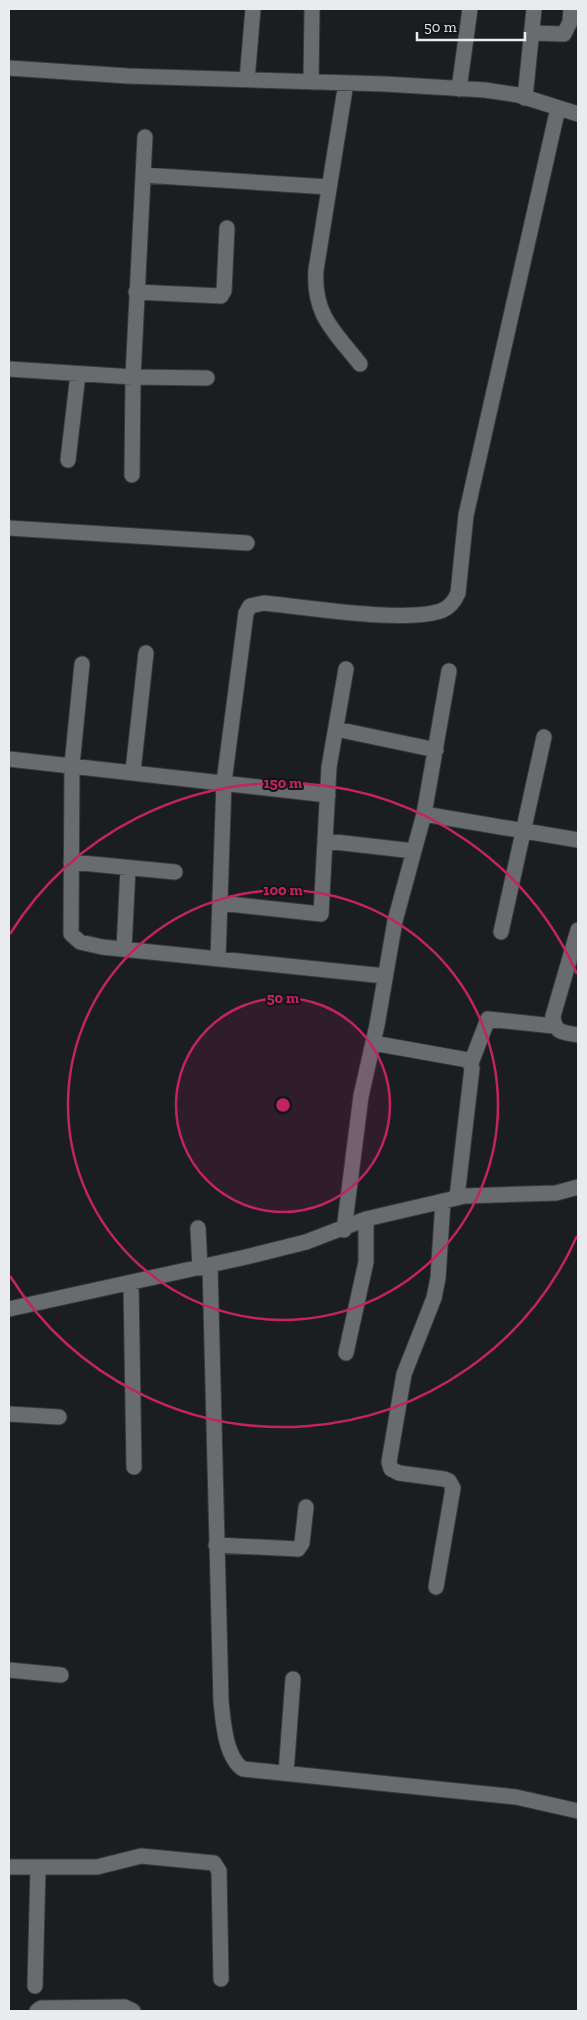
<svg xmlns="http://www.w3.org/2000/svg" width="587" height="2020" font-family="'Zilla Slab',serif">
	<rect width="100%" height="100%" fill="#1b1e21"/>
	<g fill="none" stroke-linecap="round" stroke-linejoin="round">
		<!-- minor casing -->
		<g stroke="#383a3c" stroke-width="17">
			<path id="minor" d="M 532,33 L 564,34 L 570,22 L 571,9
				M 9,68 L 128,76 L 385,84 L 485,90 L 518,95 L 578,114
				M 247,80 L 253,9
				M 311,82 L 312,9
				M 346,83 L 316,270 C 313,315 334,331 360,364
				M 459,89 L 470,9
				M 525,98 L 534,9
				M 143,175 L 329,187
				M 136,292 L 221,296 L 224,291 L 227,228
				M 9,369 L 133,377 L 207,378
				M 68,460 L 78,374
				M 132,475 L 133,377 L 145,137
				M 9,528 L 247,543
				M 82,664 L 72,765 L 71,934 L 80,942 L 102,947 L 385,976
				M 336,729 L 436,750
				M 9,759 L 328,795
				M 133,771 L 146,653
				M 424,814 L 578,840
				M 326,841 L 414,851
				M 71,862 L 175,872
				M 220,903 L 321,914 L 329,767 L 346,669
				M 578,930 L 553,1016 C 555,1034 563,1032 578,1035
				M 501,932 L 544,737
				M 124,949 L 128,868
				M 218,958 L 224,782 L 246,613 L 250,606 L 264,603 C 304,607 409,624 443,610 C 450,607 455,600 458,593 L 466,515 L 558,108
				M 373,1043 L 468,1060 L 472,1068 L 457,1197
				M 471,1063 L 488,1019 L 554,1026
				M 198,1228 L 200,1268
				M 344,1230 L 361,1096 L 377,1025 L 395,921 L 424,814 L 449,671
				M 210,1266 L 221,1701 C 223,1720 225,1757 243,1769 L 516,1797 L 578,1811
				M 131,1284 L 134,1467
				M 9,1309 L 246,1257 L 306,1242 L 366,1219 L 465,1196 L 556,1193 L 578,1187
				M 346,1353 L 366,1262 L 366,1219
				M 9,1414 L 59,1417
				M 216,1545 L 298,1549 L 302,1543 L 306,1507
				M 436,1587 L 453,1488 L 449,1481 L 444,1479 L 399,1473 L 391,1469 L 389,1462 L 404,1374 L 434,1298 L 438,1278 L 443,1201
				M 9,1670 L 61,1675
				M 286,1773 L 293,1679
				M 9,1867 L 97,1867 L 141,1856 L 214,1863 L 219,1871 L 221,1979
				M 35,1986 L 38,1868
				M 37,2011 L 41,2008 L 125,2007 L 133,2011"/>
		</g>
		<!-- minor -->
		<use href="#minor" stroke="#686c6f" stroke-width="15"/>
	</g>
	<!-- distance rings -->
	<circle cx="283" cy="1105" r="107" fill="#c42362" fill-opacity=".12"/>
	<g fill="none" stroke="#c42362" stroke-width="2.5">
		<circle cx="283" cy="1105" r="107"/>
		<circle cx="283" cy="1105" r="215"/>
		<path d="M577 1236A322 322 0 0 1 10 1276M10 934A322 322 0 0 1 577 974"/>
	</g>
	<circle cx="283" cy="1105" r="8" fill="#c42362" stroke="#121517" stroke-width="2.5"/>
	<g font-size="15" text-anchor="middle" font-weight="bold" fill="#c42362" stroke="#121517" stroke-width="4" stroke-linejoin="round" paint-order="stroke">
		<text x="283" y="788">150 m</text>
		<text x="283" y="895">100 m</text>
		<text x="283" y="1003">50 m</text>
	</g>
	<!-- border -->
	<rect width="587" height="2020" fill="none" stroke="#e9ebed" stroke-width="20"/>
	<!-- scale -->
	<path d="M417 32v8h108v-8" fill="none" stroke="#e9ebed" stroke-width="2.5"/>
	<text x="424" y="32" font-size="15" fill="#e9ebed" stroke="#121517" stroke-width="4" paint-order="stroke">50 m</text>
</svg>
